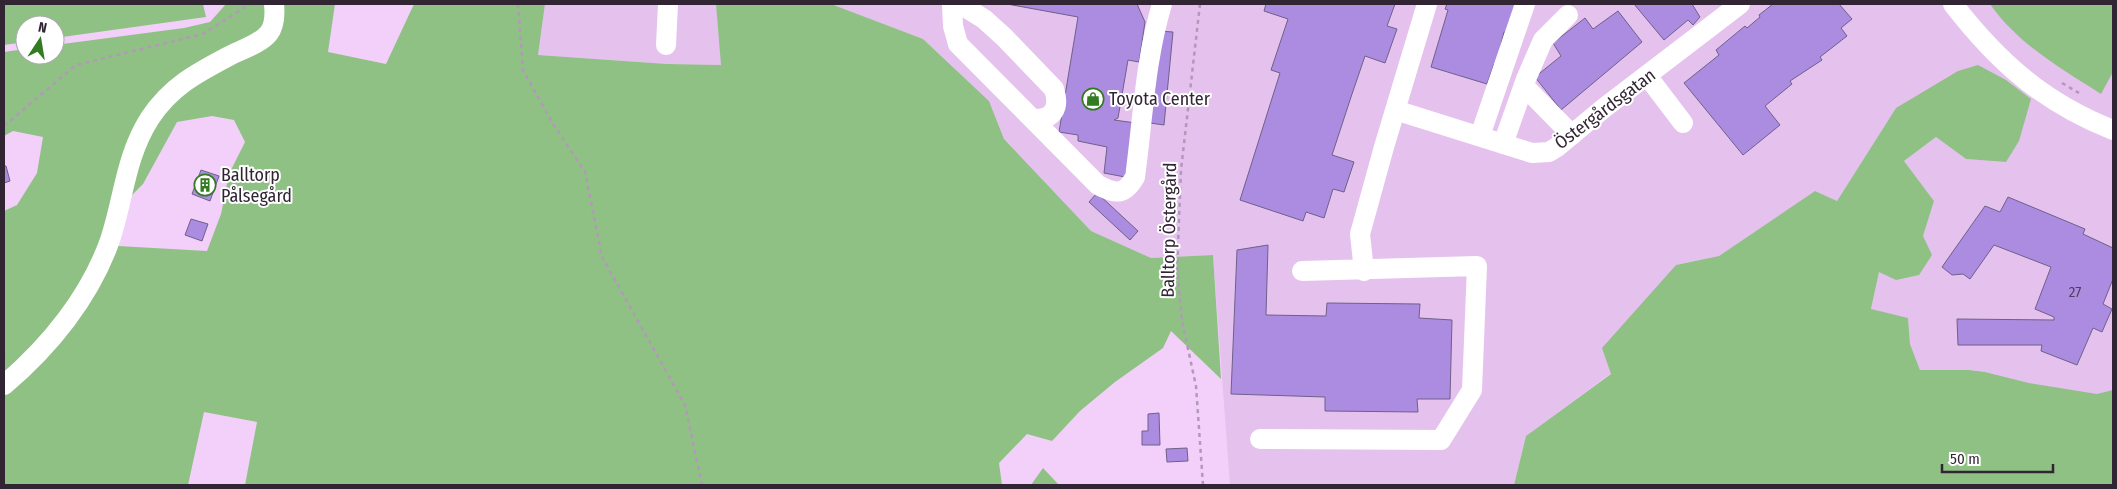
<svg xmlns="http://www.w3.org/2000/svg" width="2117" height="489" font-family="'Fira Sans Condensed',sans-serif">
	<rect width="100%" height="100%" fill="#f2d0f9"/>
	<!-- built -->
	<path fill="#e5c1ee" d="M 545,4 L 716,4 L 722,65 L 667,64 L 538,55 Z
		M 831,4 L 2113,4 L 2113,390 L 2097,395 L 2029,383 L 1985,372 L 1969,370 L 1920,370 L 1910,344 L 1908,318 L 1871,310 L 1879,271 L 1923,236 L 1934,201 L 1904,161 L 1936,137 L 1966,159 L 2005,162 L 2019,141 L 1896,108 L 1837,201 L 1815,191 L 1719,256 L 1676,265 L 1611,373 L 1526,436 L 1514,485 L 1230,485 L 1213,255 L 1151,258 L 1091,231 L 1004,139 L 989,101 L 923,39 Z"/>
	<!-- green -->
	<path fill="#8fc185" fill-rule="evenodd" d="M 4,4 L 203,4 L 206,17 L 55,38 L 55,25 L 25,25 L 25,42 L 4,45 Z
		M 226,4 L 335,4 L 328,52 L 386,64 L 414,4 L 545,4 L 538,55 L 667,64 L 721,65 L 716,4 L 831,4 L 923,39 L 989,101 L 1004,139 L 1091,231 L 1151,258 L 1213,255 L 1221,379 L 1171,331 L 1163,348 L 1115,382 L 1080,411 L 1052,441 L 1027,434 L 999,463 L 1002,485 L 245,485 L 257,422 L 204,412 L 188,485 L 4,485 L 4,211 L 17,205 L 37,173 L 43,137 L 13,131 L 4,136 L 4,52 L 25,49 L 25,55 L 55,55 L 55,45 L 184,28 L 210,22 ZM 212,116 L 234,120 L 245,142 L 229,174 L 221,214 L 207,251 L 118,246 L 129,198 L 143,184 L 177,122 Z
		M 1990,4 L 2113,4 L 2113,72 L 2101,94 C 2060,68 2018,44 1990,4 Z
		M 1978,65 L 2006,80 L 2031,99 L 2019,141 L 2006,162 L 1966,159 L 1936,137 L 1904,161 L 1934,201 L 1923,236 L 1932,255 L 1919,275 L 1896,280 L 1879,272 L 1871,309 L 1908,318 L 1910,344 L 1920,370 L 1969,370 L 1985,372 L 2029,383 L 2097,394 L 2113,390 L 2113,485 L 1514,485 L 1526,436 L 1611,374 L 1602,348 L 1676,265 L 1719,256 L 1815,191 L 1837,201 L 1896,108 L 1958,71 Z
		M 1043,468 L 1059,485 L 1031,485 Z"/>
	<!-- building -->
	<path fill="#ac8ce1" stroke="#6f6089" d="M 1007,4 L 1137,4 L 1145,22 L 1139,62 L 1128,60 L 1118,118 L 1114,120 L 1136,123 L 1125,177 L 1104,173 L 1107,147 L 1078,141 L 1078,135 L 1059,132 L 1078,17 Z
		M 1266,4 L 1395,4 L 1387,26 L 1397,29 L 1385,63 L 1365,56 L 1351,97 L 1332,155 L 1354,162 L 1344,192 L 1333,189 L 1324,218 L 1306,212 L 1303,221 L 1240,200 L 1280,73 L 1271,70 L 1288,19 L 1264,11 Z
		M 1447,4 L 1516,4 L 1507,33 L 1504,32 L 1496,65 L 1494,64 L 1487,84 L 1431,67 L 1448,10 L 1445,9 Z
		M 1634,4 L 1692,4 L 1700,17 L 1693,25 L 1688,20 L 1664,40 Z
		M 1773,4 L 1839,4 L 1852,19 L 1841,28 L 1847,36 L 1820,57 L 1822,60 L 1790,81 L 1792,84 L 1765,106 L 1780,125 L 1743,155 L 1684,83 L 1719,55 L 1716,50 L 1745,26 L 1747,28 L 1760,17 L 1759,15 Z
		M 1618,11 L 1642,42 L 1561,110 L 1535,77 L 1561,56 L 1553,43 L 1585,18 L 1593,29 Z
		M 1159,31 L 1173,32 L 1164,125 L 1150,123 Z
		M 4,166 L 6,166 L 10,181 L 4,183 Z
		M 201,170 L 219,176 L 210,201 L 192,194 Z
		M 1097,193 L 1138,231 L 1130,240 L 1089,202 Z
		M 2008,197 L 2085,229 L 2083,234 L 2113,248 L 2113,279 L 2103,304 L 2112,309 L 2102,332 L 2093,328 L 2077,365 L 2041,351 L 2042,345 L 1958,345 L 1957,319 L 2054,320 L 2054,317 L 2035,309 L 2051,267 L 1994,245 L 1970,279 L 1963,274 L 1952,275 L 1942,267 L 1985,206 L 2000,212 Z
		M 191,219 L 208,224 L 202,241 L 185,235 Z
		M 1268,245 L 1266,315 L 1326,316 L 1327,303 L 1420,304 L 1419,318 L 1452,320 L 1450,399 L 1417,399 L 1418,412 L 1325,411 L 1325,397 L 1231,394 L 1237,250 Z
		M 1159,413 L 1160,445 L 1142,445 L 1142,431 L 1148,431 L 1148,414 Z
		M 1187,448 L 1188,461 L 1167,462 L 1166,449 Z"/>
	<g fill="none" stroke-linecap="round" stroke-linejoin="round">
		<!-- path -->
		<path stroke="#b398b9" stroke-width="2.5" stroke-dasharray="4 4" stroke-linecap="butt" d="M 518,4 L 523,70 L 553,124 L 585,172 L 602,257 L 685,405 L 702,485
			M 1200,4 L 1181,170 L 1177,268 L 1182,321 L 1196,386 L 1203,485
			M 2062,83 L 2079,93
			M 4,126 L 76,65 L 203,34 L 250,4
			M 4,355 L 5,361"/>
		<!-- minor -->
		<path stroke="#fff" stroke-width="20" d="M 952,4 L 953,26 L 958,44 L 1098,185 C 1116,194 1124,196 1135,177 C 1143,119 1145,60 1162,4
			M 960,4 L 984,19 L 1004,37 L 1054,89 C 1060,107 1054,120 1033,119
			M 1953,4 C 1998,62 2044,103 2113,130
			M 666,45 L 668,4
			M 1648,77 L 1683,123
			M 1524,86 L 1572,135
			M 1395,110 L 1532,153 L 1549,152 L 1557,147 L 1604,108 L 1740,4
			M 1480,136 L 1525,4
			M 1503,144 L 1526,79 L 1543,40 L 1568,15
			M 1364,271 L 1360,234 L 1384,147 L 1427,4
			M 4,385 C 49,347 90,297 110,240 C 124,198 125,157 150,118 C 172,85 199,72 233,54 C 244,49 261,43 269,33 C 275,25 275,14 274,4
			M 1260,439 L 1441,440 L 1472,390 L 1477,266 L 1302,271"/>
	</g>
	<!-- icons -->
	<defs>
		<g id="shop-ring" transform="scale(1.125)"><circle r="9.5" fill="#fff" stroke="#327b21" stroke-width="1.5"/><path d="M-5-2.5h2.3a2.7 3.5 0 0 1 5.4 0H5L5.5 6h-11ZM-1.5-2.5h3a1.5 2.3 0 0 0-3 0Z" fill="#327b21"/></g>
		<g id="building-ring" transform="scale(1.125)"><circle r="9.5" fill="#fff" stroke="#327b21" stroke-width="1.5"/><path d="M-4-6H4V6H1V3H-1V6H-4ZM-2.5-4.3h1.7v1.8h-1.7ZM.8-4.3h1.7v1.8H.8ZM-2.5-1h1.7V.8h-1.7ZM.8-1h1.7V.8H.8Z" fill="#327b21"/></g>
	</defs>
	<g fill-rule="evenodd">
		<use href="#shop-ring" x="1093" y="99"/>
		<use href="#building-ring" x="205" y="185"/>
	</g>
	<g text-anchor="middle" stroke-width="4" stroke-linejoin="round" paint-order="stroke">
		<!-- number labels -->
		<g font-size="15" fill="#503f5f">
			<text x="2075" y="297">27</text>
		</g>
		<!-- poi labels -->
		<g font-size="18" fill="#312534" stroke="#fff" text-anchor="start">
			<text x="1109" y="105">Toyota Center</text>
			<text x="221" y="181">Balltorp<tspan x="221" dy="21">Pålsegård</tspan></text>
		</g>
		<!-- street labels -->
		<g font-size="18" fill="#312534" stroke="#fff">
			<text transform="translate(1605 109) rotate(-37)" y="6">Östergårdsgatan</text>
			<text transform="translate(1169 230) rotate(-89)" y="6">Balltorp Östergård</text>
		</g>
	</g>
	<!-- border -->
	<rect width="2117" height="489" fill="none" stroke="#312534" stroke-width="10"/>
	<!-- north arrow -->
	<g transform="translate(40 40) rotate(12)"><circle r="24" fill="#ffffff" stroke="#ada8ae"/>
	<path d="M0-4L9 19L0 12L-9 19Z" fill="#327b21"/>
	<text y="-8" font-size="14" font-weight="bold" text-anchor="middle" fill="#312534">N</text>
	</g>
	<!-- scale -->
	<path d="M1942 464v8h111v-8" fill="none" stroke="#312534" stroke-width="2.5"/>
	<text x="1950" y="464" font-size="15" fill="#312534" stroke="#ffffff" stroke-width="4" paint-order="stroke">50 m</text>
</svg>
